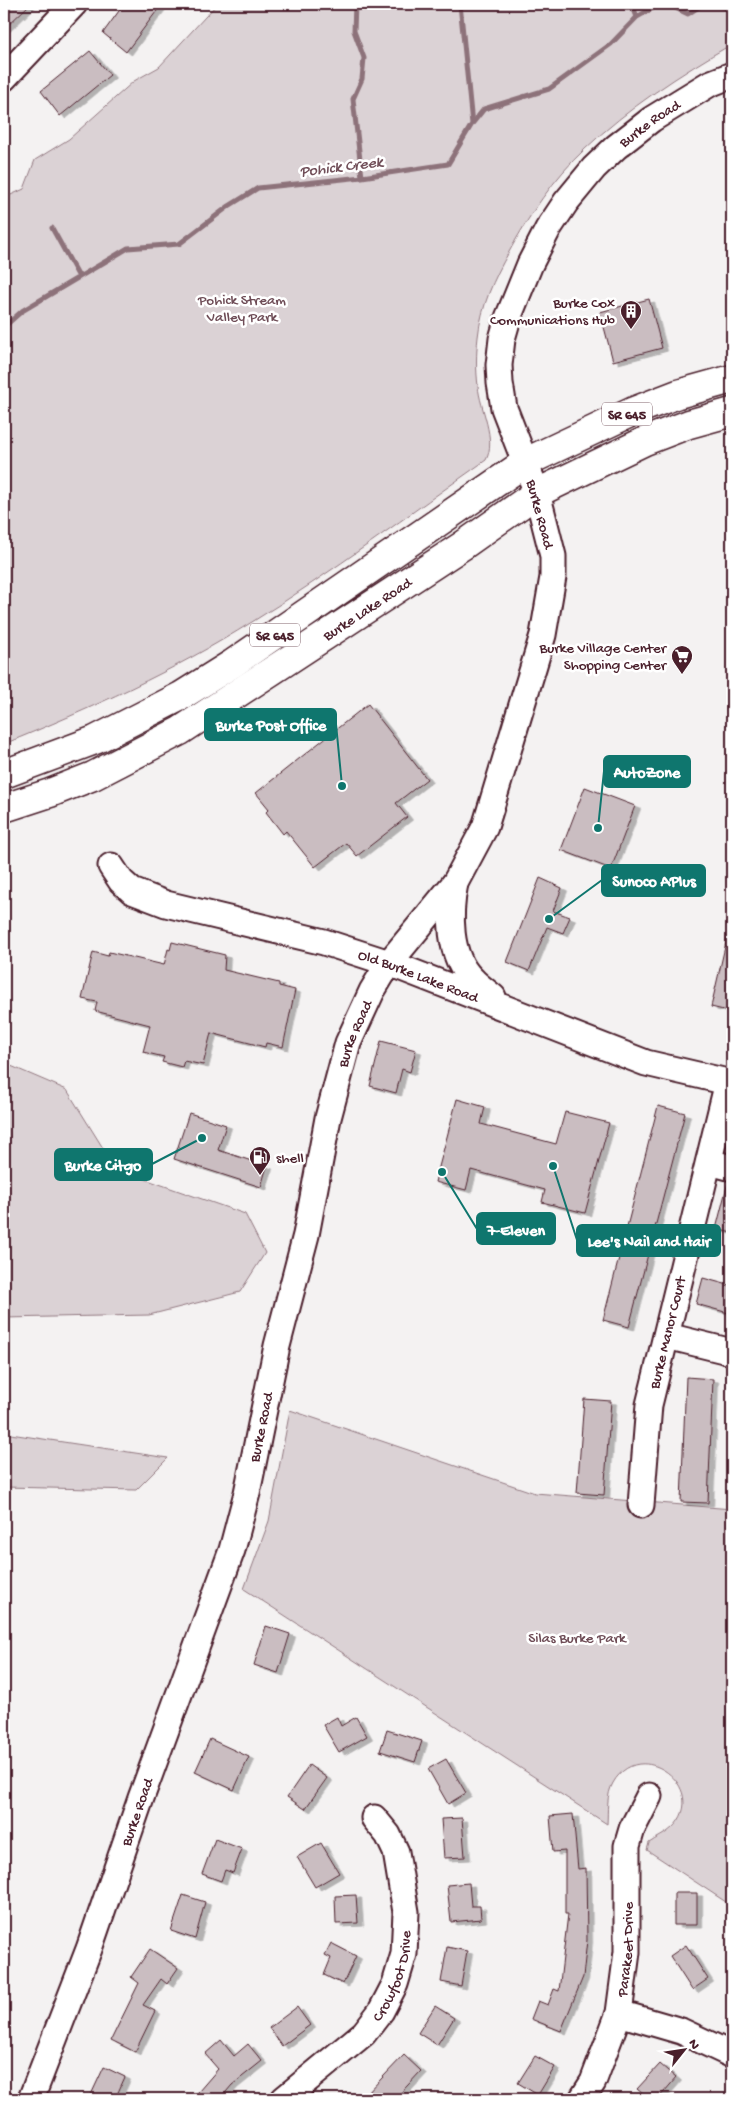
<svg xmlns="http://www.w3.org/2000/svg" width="736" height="2103" font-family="'Gochi Hand',sans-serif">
	<defs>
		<filter id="shadow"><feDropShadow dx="5.5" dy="3" stdDeviation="0" flood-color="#0004"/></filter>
	</defs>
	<rect width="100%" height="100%" fill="#f4f2f2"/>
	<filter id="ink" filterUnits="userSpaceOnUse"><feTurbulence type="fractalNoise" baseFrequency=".02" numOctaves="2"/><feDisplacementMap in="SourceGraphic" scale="10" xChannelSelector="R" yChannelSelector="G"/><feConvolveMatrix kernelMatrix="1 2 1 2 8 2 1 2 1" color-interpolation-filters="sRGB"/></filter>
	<g filter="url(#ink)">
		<!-- green -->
		<path fill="#dbd2d5" stroke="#927880" d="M 217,4 L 732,4 L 732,44 C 680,74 628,108 585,149 C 554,178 529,215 509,252 C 494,278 481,307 478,337 C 476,354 476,370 478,386 C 480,409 497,439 486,460 C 409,514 333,572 252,622 C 174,671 90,709 4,744 L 4,198 L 24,189 L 35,160 L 69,139 L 134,81 L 159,67 Z
			M 4,1063 L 67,1090 L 116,1169 L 245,1214 L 265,1253 L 240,1292 L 149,1315 L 4,1318 Z
			M 290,1410 L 535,1493 L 732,1509 L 732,1906 L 647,1850 L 649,1843 C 656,1838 666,1834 672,1828 C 712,1790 641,1734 613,1783 C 606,1795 608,1811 607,1824 L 244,1589 L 269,1521 Z
			M 4,1433 L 168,1458 L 136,1490 L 4,1487 Z"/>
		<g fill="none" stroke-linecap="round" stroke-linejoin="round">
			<!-- stream -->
			<path stroke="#8d727a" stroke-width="5" d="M 355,4 L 354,31 L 364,58 L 362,79 L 353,99 L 362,177
				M 460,4 L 472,124
				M 632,4 L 637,17
				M 667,4 L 688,14 L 703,4
				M 716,4 L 730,9 L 732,9
				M 52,228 L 79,277
				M 4,327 L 22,311 L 128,248 L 179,244 L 229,206 L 258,188 L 362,177 L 448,164 L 472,124 L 484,109 L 549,89 L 611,44 L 637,17 L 660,4"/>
		</g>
		<!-- building -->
		<path fill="#cabdc1" stroke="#4a1f2b" filter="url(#shadow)" d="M 4,4 L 30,4 L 4,29 Z
			M 124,4 L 162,4 L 126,52 L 103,33 Z
			M 90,51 L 110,75 L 60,116 L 41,91 Z
			M 649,299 L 662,348 L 613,361 L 600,312 Z
			M 368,704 L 427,779 L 396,803 L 407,817 L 357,856 L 346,843 L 315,867 L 286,831 L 283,834 L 266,812 L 269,809 L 256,793 Z
			M 585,787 L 635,806 L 611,869 L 561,850 Z
			M 540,878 L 562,888 L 553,911 L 570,917 L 563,933 L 547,927 L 529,971 L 507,962 Z
			M 727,938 L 732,939 L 732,1012 L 711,1007 Z
			M 172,942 L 225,955 L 224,970 L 279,983 L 279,986 L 295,990 L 283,1047 L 266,1043 L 265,1047 L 211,1033 L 203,1065 L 184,1061 L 182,1067 L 162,1062 L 164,1057 L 143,1052 L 150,1025 L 95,1011 L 97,1002 L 82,999 L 93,952 L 108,956 L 109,952 L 164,965 L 168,949 L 170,950 Z
			M 381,1041 L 416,1050 L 410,1072 L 402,1069 L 396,1093 L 370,1086 Z
			M 457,1099 L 485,1107 L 481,1124 L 556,1144 L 565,1112 L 609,1123 L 585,1213 L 542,1202 L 545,1190 L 471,1170 L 466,1190 L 435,1182 Z
			M 658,1106 L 685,1113 L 629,1327 L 603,1320 Z
			M 189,1113 L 226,1125 L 218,1150 L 267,1166 L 261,1187 L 174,1159 Z
			M 728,1182 L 732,1183 L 732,1233 L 716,1229 Z
			M 703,1278 L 732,1286 L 732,1314 L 696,1304 Z
			M 686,1377 L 713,1379 L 708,1503 L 681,1502 Z
			M 584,1399 L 611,1401 L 604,1495 L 577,1493 Z
			M 266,1626 L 290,1634 L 278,1673 L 254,1665 Z
			M 337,1717 L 341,1726 L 356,1717 L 367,1736 L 339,1752 L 323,1725 Z
			M 387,1730 L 422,1741 L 415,1762 L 380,1751 Z
			M 210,1739 L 249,1757 L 234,1790 L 195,1772 Z
			M 446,1759 L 466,1793 L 448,1804 L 428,1769 Z
			M 309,1765 L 327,1778 L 305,1809 L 287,1797 Z
			M 573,1814 L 578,1869 L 586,1868 L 587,1940 L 583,1977 L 561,2031 L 531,2019 L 538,2001 L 548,2005 L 554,1989 L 559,1991 L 568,1914 L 565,1914 L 565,1851 L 553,1852 L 550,1816 Z
			M 462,1818 L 465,1857 L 444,1858 L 441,1819 Z
			M 215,1839 L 242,1849 L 233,1873 L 225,1870 L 221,1881 L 202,1874 Z
			M 321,1843 L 339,1873 L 315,1887 L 297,1857 Z
			M 469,1883 L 471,1906 L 480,1906 L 481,1919 L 451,1922 L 447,1885 Z
			M 674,1893 L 697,1893 L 697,1925 L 674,1925 Z
			M 183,1895 L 205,1902 L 195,1939 L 171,1931 Z
			M 356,1895 L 358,1923 L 336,1924 L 335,1896 Z
			M 331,1943 L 356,1956 L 343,1984 L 324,1975 L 331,1958 L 325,1955 Z
			M 686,1945 L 708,1979 L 692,1990 L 670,1956 Z
			M 447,1947 L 467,1951 L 461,1986 L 441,1982 Z
			M 150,1949 L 178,1968 L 167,1984 L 161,1979 L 143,2005 L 155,2011 L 135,2052 L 111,2040 L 139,1983 L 131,1977 Z
			M 435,2006 L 454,2018 L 437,2045 L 418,2033 Z
			M 297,2007 L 310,2025 L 282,2046 L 269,2028 Z
			M 221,2040 L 234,2056 L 248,2044 L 262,2061 L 232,2085 L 220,2099 L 192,2099 L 218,2069 L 205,2054 Z
			M 404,2055 L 421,2071 L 395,2099 L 362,2099 Z
			M 535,2056 L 555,2067 L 538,2095 L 518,2083 Z
			M 660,2064 L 676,2078 L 658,2099 L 649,2099 L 637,2089 Z
			M 104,2067 L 125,2077 L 115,2099 L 89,2099 Z"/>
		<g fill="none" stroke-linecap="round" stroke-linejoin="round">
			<!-- minor casing -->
			<g stroke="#4a1f2b" stroke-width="29">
				<g id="minor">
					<path d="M 4,78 L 74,4"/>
					<path id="s1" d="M 111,866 L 121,881 L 132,891 L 166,904 L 324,942 L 389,963 L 646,1063 L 732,1083"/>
					<path d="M 455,883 C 449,913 448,956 472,979 C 478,986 486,991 493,997"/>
					<path d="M 709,1162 L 732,1168"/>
					<path d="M 667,1336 L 732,1352"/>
					<path id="s2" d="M 641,1505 L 649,1405 L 728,1082"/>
					<path d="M 619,2013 L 681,2031 L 732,2055"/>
					<path id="s3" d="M 31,2099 L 89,1949 L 141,1798 L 232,1550 L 247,1493 L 277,1346 L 306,1235 L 328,1118 L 348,1043 L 372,991 L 389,963 L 455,883 L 485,827 L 543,635 L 553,577 L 553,556 L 537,493 L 504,408 L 500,383 L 499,365 L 502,339 L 508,318 L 530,264 L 548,229 L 566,202 L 594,168 L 616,147 L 652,119 L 709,84 L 732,75"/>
					<path id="s4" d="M 284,2099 L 364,2033 L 381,2011 L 395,1984 L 404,1954 L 406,1912 L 396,1852 L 388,1835 L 374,1818"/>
					<path id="s5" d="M 582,2099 L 593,2082 L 619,2013 L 627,1952 L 627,1846 L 632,1829 L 649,1796"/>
				</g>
			</g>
			<!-- major casing -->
			<g stroke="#4a1f2b" stroke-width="31">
				<g id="major">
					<path d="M 4,774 L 95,740 L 181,696 L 232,664 L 526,462 L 634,411 L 678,394 L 732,379"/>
					<path id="s6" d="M 4,808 L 50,793 L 93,776 L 180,731 L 462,546 L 537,493 L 645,441 L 689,424 L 732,412"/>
				</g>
			</g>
			<!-- minor -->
			<use href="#minor" stroke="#fff" stroke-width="25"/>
			<!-- major -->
			<use href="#major" stroke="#fff" stroke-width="28"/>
		</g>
	</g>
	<!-- icons -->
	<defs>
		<g id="building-pin" transform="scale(1.125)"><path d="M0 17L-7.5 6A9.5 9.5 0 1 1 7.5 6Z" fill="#4a1f2b" stroke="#fff"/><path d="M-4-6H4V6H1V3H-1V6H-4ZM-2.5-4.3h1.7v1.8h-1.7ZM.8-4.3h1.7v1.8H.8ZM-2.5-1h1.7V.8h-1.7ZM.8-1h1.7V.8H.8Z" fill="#fff"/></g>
		<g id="supermarket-pin" transform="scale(1.125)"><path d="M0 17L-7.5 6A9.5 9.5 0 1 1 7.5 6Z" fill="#4a1f2b" stroke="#fff"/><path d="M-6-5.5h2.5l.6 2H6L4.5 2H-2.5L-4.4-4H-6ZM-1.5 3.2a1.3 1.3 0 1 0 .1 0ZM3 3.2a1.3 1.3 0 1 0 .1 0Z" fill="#fff"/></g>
		<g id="fuel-pin" transform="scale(1.125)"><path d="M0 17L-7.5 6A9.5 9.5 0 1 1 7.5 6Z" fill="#4a1f2b" stroke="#fff"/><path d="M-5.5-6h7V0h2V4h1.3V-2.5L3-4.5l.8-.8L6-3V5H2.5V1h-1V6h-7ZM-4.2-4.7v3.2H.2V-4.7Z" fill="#fff"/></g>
	</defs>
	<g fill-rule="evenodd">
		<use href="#building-pin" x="631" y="311"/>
		<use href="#supermarket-pin" x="682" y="656"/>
		<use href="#fuel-pin" x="260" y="1157"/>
	</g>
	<g text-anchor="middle" stroke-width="5" stroke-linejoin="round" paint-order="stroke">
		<!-- shield labels -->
		<g fill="#fff" stroke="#80626b" stroke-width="1">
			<rect x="602" y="402.5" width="50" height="23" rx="4"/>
			<rect x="250" y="623.5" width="50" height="23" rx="4"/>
		</g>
		<g font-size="14" font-weight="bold" fill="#4a1f2b">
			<text x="627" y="419">SR 645</text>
			<text x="275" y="640">SR 645</text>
		</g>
		<!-- street labels -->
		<g font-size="15" fill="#4a1f2b" stroke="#fff">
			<text dy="5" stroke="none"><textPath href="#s3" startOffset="2136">Burke Road</textPath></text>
			<text transform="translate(541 514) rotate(75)" y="5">Burke Road</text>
			<text dy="5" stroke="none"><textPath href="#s6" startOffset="416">Burke Lake Road</textPath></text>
			<text dy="5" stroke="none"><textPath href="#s1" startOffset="332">Old Burke Lake Road</textPath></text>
			<text dy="5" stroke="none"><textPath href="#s3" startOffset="1116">Burke Road</textPath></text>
			<text dy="5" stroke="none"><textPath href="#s2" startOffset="175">Burke Manor Court</textPath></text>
			<text dy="5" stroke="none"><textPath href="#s3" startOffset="711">Burke Road</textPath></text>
			<text dy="5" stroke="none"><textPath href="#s3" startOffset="306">Burke Road</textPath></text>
			<text dy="5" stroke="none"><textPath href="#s5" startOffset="158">Parakeet Drive</textPath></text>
			<text dy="5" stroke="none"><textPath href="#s4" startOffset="169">Crowfoot Drive</textPath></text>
		</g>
		<!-- park labels -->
		<g font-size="15" fill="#6e4c56" stroke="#fff">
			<text x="242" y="304">Pohick Stream<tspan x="242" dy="17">Valley Park</tspan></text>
			<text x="577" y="1642">Silas Burke Park</text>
		</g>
		<!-- poi labels -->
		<g font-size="15" fill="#4a1f2b" stroke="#fff" text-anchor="end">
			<text x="615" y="307">Burke Cox<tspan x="615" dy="17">Communications Hub</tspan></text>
			<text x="666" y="652">Burke Village Center<tspan x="666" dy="17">Shopping Center</tspan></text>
			<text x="276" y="1162" text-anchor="start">shell</text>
		</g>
		<!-- water labels -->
		<g font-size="16" font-style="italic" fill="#714f59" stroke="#fff">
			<text transform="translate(341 165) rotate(-7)" y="6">Pohick Creek</text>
		</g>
	</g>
	<!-- callouts -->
	<path fill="none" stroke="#0f766e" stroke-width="2" d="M342 786L336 724M598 828L604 771M549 919L602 880M202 1138L152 1164M442 1172L477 1229M553 1166L577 1240"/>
	<g fill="#0f766e" stroke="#fff" stroke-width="2">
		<circle cx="342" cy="786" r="5"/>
		<circle cx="598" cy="828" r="5"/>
		<circle cx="549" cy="919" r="5"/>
		<circle cx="202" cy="1138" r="5"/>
		<circle cx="442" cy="1172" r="5"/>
		<circle cx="553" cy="1166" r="5"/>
	</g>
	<g fill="#0f766e" stroke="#0f766e" stroke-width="2">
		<rect x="205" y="709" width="131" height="31" rx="5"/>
		<rect x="604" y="756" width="86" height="31" rx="5"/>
		<rect x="602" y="865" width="103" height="31" rx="5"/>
		<rect x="55" y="1149" width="97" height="31" rx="5"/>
		<rect x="477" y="1213" width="78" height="31" rx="5"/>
		<rect x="577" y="1225" width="143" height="31" rx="5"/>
	</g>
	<g font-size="16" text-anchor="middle" font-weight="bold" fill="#fff">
		<text x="271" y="730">Burke Post Office</text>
		<text x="647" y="777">AutoZone</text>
		<text x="654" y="886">Sunoco APlus</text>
		<text x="103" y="1170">Burke Citgo</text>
		<text x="516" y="1235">7-Eleven</text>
		<text x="649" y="1246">Lee's Nail and Hair</text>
	</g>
	<!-- margin -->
	<rect width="736" height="2103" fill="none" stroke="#fff" stroke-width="20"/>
	<rect x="10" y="10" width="716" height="2083" fill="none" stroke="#4a1f2b" stroke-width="2" filter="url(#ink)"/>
	<!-- north arrow -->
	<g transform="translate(684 2050) rotate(60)" stroke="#ffffff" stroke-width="4" paint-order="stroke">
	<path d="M0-4L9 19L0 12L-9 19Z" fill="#4a1f2b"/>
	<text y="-8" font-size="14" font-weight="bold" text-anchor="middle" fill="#4a1f2b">N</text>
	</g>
</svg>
